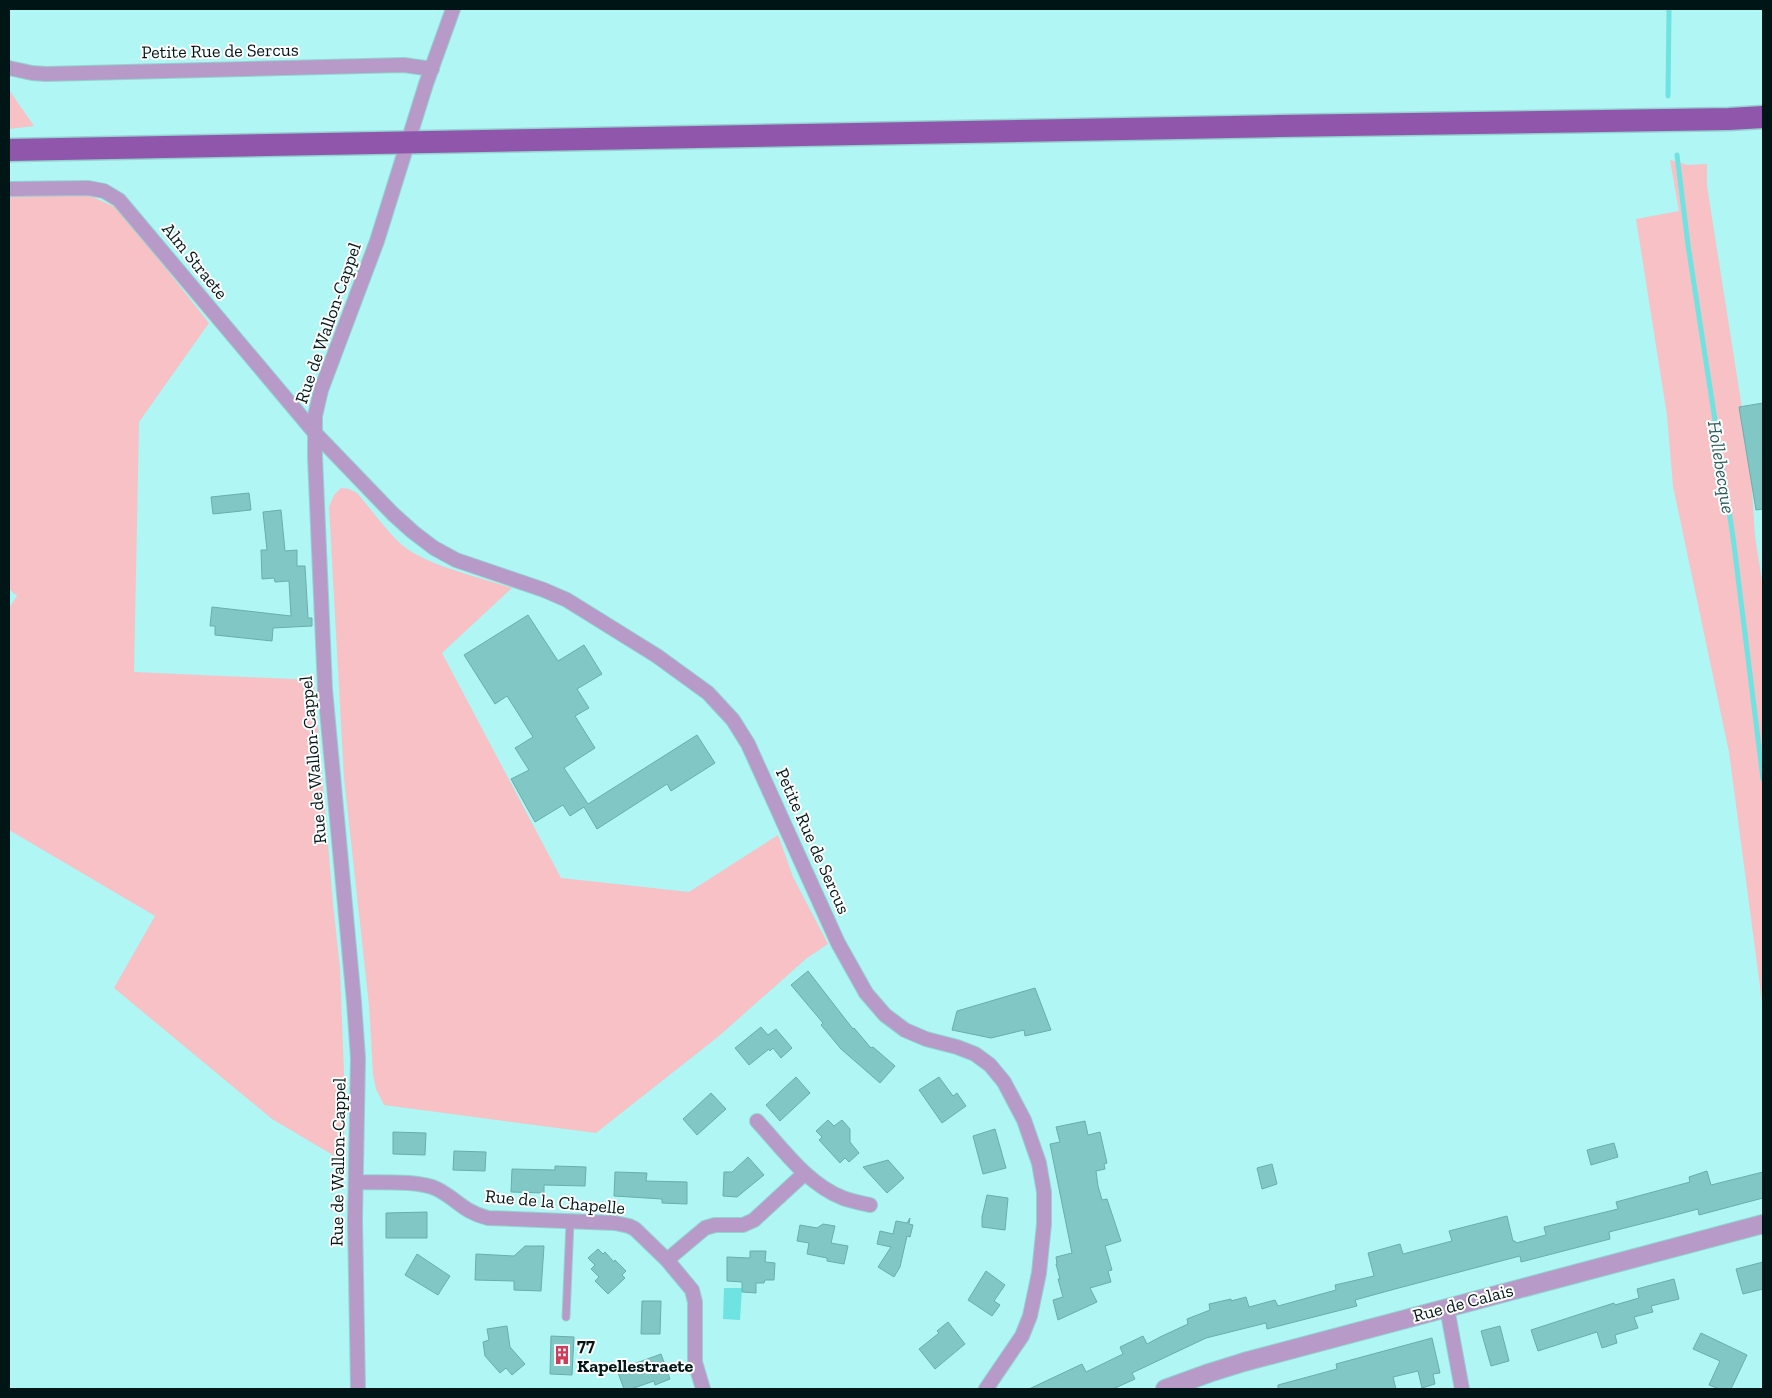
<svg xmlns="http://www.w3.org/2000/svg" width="1772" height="1398" font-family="'Zilla Slab',serif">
	<rect width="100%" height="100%" fill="#aff6f4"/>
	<!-- green -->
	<path fill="#f7c1c5" d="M 9,90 L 34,126 L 9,129 Z
		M 1670,160 L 1688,165 L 1707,164 L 1707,186 L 1750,459 L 1755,536 L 1763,588 L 1763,1009 L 1729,752 L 1673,486 L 1667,415 L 1636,219 L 1679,211 Z
		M 82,192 L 119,209 L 209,323 L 139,422 L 134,672 L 314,680 L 333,904 L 340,969 L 345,1101 L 343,1161 L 272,1119 L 114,988 L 155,916 L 9,830 L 9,608 L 17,596 L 9,589 L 9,196 Z
		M 341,488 L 349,489 L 357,493 C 370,508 388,533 402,545 C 425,565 482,578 512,588 L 442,653 L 561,878 L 689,892 L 778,835 L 793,877 L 828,944 L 807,958 L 719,1036 L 596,1133 L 384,1105 L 376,1089 L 373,1074 L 369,1005 L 344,778 L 329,507 L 334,495 Z"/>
	<!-- water -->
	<path fill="#6fe3e1" d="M 724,1288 L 742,1288 L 740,1320 L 723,1319 Z"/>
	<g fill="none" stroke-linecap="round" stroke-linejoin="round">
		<!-- stream -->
		<path stroke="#6fe3e1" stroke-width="5" d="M 1668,96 L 1669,9
			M 1677,155 L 1688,245 L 1733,537 L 1763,779"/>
	</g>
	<!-- building -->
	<path fill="#81c7c5" stroke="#69aead" d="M 1763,403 L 1763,509 L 1756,510 L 1739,407 Z
		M 249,493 L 251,510 L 213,514 L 211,497 Z
		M 281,510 L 285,551 L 297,550 L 297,566 L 305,566 L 308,618 L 312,618 L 312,626 L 273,628 L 272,641 L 215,635 L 215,626 L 210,626 L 212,607 L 291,616 L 289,581 L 275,582 L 274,578 L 262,579 L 261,550 L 267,550 L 263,512 Z
		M 528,615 L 558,661 L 584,645 L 602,674 L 577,689 L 589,708 L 575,716 L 595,748 L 564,768 L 588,804 L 697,735 L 715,763 L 671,791 L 667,784 L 597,829 L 584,807 L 570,816 L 563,805 L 535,822 L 511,779 L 529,770 L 515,748 L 533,737 L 507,696 L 495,704 L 464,655 Z
		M 808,971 L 853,1029 L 854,1028 L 871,1048 L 873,1047 L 895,1066 L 880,1083 L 841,1049 L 821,1025 L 823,1023 L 791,985 Z
		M 1035,988 L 1051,1030 L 1025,1036 L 1024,1030 L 991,1038 L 952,1030 L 957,1011 Z
		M 761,1027 L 768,1035 L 776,1029 L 792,1048 L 781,1058 L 773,1048 L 770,1051 L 769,1049 L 749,1065 L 735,1048 Z
		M 796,1077 L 810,1093 L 780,1121 L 766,1105 Z
		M 939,1077 L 953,1096 L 957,1093 L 966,1106 L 942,1123 L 919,1090 Z
		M 711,1093 L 726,1109 L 697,1135 L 683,1119 Z
		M 828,1120 L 834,1126 L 842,1120 L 850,1129 L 850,1142 L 859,1153 L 849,1162 L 845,1158 L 840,1163 L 819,1140 L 822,1137 L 816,1131 Z
		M 1085,1121 L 1088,1135 L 1100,1132 L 1107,1163 L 1104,1164 L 1105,1169 L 1096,1171 L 1098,1186 L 1102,1200 L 1107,1199 L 1121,1241 L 1105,1246 L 1112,1270 L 1108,1271 L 1111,1282 L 1090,1288 L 1097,1302 L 1058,1320 L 1053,1300 L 1063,1297 L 1058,1279 L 1060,1279 L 1056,1264 L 1057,1264 L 1056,1257 L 1072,1253 L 1050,1144 L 1060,1142 L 1056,1127 Z
		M 995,1129 L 1006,1168 L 983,1174 L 973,1136 Z
		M 393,1132 L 426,1133 L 425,1155 L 393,1154 Z
		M 1614,1143 L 1618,1157 L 1591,1165 L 1587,1150 Z
		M 454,1151 L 486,1152 L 485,1171 L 453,1170 Z
		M 748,1157 L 764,1175 L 737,1197 L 723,1196 L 724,1172 L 732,1172 Z
		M 888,1160 L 904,1178 L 887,1193 L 863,1167 Z
		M 1272,1164 L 1277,1184 L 1262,1189 L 1257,1168 Z
		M 555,1166 L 586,1167 L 585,1186 L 544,1185 L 544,1193 L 511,1192 L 512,1169 L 555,1170 Z
		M 1707,1171 L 1711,1185 L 1763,1172 L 1763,1198 L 1699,1215 L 1698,1209 L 1668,1217 L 1609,1232 L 1610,1239 L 1521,1262 L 1520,1256 L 1395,1289 L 1355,1300 L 1357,1306 L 1267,1329 L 1266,1323 L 1206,1338 L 1132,1373 L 1135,1379 L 1113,1389 L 1029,1389 L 1082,1364 L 1086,1372 L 1123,1354 L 1120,1347 L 1143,1336 L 1147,1344 L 1160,1337 L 1188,1324 L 1187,1319 L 1210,1310 L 1209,1304 L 1231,1299 L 1231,1301 L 1246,1297 L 1249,1307 L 1275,1300 L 1278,1306 L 1336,1290 L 1335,1285 L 1374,1276 L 1368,1253 L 1400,1244 L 1403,1254 L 1452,1241 L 1449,1231 L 1507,1216 L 1513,1241 L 1515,1241 L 1516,1243 L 1546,1235 L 1544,1227 L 1618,1209 L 1616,1202 L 1690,1182 L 1689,1177 Z
		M 615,1172 L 647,1173 L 646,1181 L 687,1182 L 687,1204 L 662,1203 L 662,1199 L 614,1196 Z
		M 987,1195 L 1008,1198 L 1005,1230 L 982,1227 L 982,1217 Z
		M 427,1212 L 427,1238 L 386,1238 L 386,1213 Z
		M 910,1218 L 909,1224 L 913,1225 L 910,1237 L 907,1236 L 900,1267 L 894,1277 L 878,1267 L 891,1247 L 877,1244 L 880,1231 L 893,1234 L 896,1221 L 907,1223 Z
		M 823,1224 L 835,1226 L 831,1243 L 848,1246 L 844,1264 L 827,1261 L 827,1258 L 807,1254 L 809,1243 L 797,1241 L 800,1225 L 817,1228 Z
		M 525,1246 L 544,1246 L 541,1291 L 514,1290 L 514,1281 L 475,1280 L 476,1254 L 514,1256 Z
		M 598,1249 L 603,1254 L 605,1252 L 614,1262 L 615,1260 L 626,1271 L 622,1275 L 625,1278 L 608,1294 L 595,1281 L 599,1277 L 591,1269 L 595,1265 L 588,1258 Z
		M 750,1251 L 766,1251 L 765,1262 L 775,1263 L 774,1280 L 765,1280 L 764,1283 L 756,1283 L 756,1293 L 742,1292 L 742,1282 L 727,1281 L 727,1257 L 750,1258 Z
		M 417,1254 L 450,1276 L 438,1295 L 405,1275 Z
		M 1763,1262 L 1763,1289 L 1743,1294 L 1736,1269 Z
		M 986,1271 L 1005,1285 L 994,1301 L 1000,1305 L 992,1316 L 968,1300 Z
		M 1674,1279 L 1679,1299 L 1651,1306 L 1653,1312 L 1634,1317 L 1638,1328 L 1615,1335 L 1617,1343 L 1602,1348 L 1597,1332 L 1538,1351 L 1531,1330 L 1614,1303 L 1615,1305 L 1639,1298 L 1637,1289 Z
		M 642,1301 L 661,1301 L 660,1334 L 641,1334 Z
		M 948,1322 L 965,1344 L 935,1369 L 919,1349 L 939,1333 L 937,1331 Z
		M 507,1326 L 510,1347 L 525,1364 L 512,1375 L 506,1368 L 500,1373 L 485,1356 L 483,1342 L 489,1340 L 487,1329 Z
		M 1500,1326 L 1509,1361 L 1491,1366 L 1481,1331 Z
		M 1701,1333 L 1747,1355 L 1731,1389 L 1719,1389 L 1709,1385 L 1720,1361 L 1693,1349 Z
		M 551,1336 L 574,1337 L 572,1375 L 550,1374 Z
		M 1432,1338 L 1440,1373 L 1433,1374 L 1435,1384 L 1422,1388 L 1418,1371 L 1393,1377 L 1396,1389 L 1278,1389 L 1278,1385 L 1337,1369 L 1336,1364 Z
		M 661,1354 L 670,1379 L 655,1385 L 654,1381 L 631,1389 L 624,1389 L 617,1370 Z"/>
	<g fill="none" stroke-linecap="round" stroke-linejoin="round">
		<!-- service casing -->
		<g stroke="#93d2d0" stroke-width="9">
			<path id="service" d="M 566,1317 L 570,1222"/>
		</g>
		<!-- minor casing -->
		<g stroke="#93d2d0" stroke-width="16">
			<path id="minor" d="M 9,68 L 32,73 L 46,74 L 404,65 L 432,69
				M 9,189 L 88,188 L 104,191 L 119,200 L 315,433 L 393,514 L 413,532 L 434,548 L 456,560 L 544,590 L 567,600 L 657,656 L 708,693 L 733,720 L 748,744 L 838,943 L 866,993 L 885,1015 L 905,1030 L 926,1039 L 957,1047 L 975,1054 L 990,1065 L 1004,1082 L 1024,1120 L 1039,1163 L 1044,1192 L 1044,1224 L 1039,1273 L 1030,1316 L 1022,1336 L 986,1389
				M 757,1121 C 782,1148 807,1184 843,1198 C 851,1201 861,1203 870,1205
				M 356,1182 C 378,1183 418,1180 437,1189 C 457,1199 463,1212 488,1218 L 615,1223 L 629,1226 L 635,1229 L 667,1260 L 692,1290 L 695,1302 L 695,1362 L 703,1389
				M 667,1260 L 705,1228 L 715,1225 L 743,1225 L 754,1220 L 805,1173
				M 1447,1308 L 1462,1389
				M 358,1389 L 355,1219 L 358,1058 L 354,1002 L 325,689 L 315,457 L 315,416 L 321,390 L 377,241 L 426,84 L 453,9"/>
		</g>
		<!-- tertiary casing -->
		<g stroke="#93d2d0" stroke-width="20">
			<path id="tertiary" d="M 1165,1389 L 1209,1373 L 1244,1362 L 1763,1224"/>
		</g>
		<!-- primary casing -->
		<g stroke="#93d2d0" stroke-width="25">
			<path id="primary" d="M 9,150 L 1279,126 L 1729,119 L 1763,117"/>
		</g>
		<!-- service -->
		<use href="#service" stroke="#b89ac9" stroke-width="7"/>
		<!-- minor -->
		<use href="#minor" stroke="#b89ac9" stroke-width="14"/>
		<!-- tertiary -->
		<use href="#tertiary" stroke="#b89ac9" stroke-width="18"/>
		<!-- primary -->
		<use href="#primary" stroke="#8f56ab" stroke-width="22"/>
	</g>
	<!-- icons -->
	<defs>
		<g id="building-bare" transform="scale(1.5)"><path d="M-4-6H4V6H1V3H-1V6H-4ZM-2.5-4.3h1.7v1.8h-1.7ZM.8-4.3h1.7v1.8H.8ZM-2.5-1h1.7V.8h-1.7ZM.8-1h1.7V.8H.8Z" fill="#cd3d59" stroke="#fff" stroke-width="2.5" paint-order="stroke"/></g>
	</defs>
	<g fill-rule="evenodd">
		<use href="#building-bare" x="562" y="1355"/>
	</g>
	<g text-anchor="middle" stroke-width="4" stroke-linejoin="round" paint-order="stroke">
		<!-- street labels -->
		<g font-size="18" fill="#001616" stroke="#fff">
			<text transform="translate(220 51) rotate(-1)" y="6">Petite Rue de Sercus</text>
			<text transform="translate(195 261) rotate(51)" y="6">Alm Straete</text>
			<text transform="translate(328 323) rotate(-71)" y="6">Rue de Wallon-Cappel</text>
			<text transform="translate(313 760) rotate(-95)" y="6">Rue de Wallon-Cappel</text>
			<text transform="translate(813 841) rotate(66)" y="6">Petite Rue de Sercus</text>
			<text transform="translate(338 1162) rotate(-89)" y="6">Rue de Wallon-Cappel</text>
			<text transform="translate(555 1202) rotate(5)" y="6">Rue de la Chapelle</text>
			<text transform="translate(1463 1303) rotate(-15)" y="6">Rue de Calais</text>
		</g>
		<!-- poi labels -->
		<g font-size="18" font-weight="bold" fill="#001616" stroke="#fff" text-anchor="start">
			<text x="577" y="1351">77<tspan x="577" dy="21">Kapellestraete</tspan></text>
		</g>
		<!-- water labels -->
		<g font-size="19" font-style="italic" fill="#2b5d5c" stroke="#fff">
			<text transform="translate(1722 467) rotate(81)" y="7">Hollebecque</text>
		</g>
	</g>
	<!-- border -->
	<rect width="1772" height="1398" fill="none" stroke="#001616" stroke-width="20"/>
</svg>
